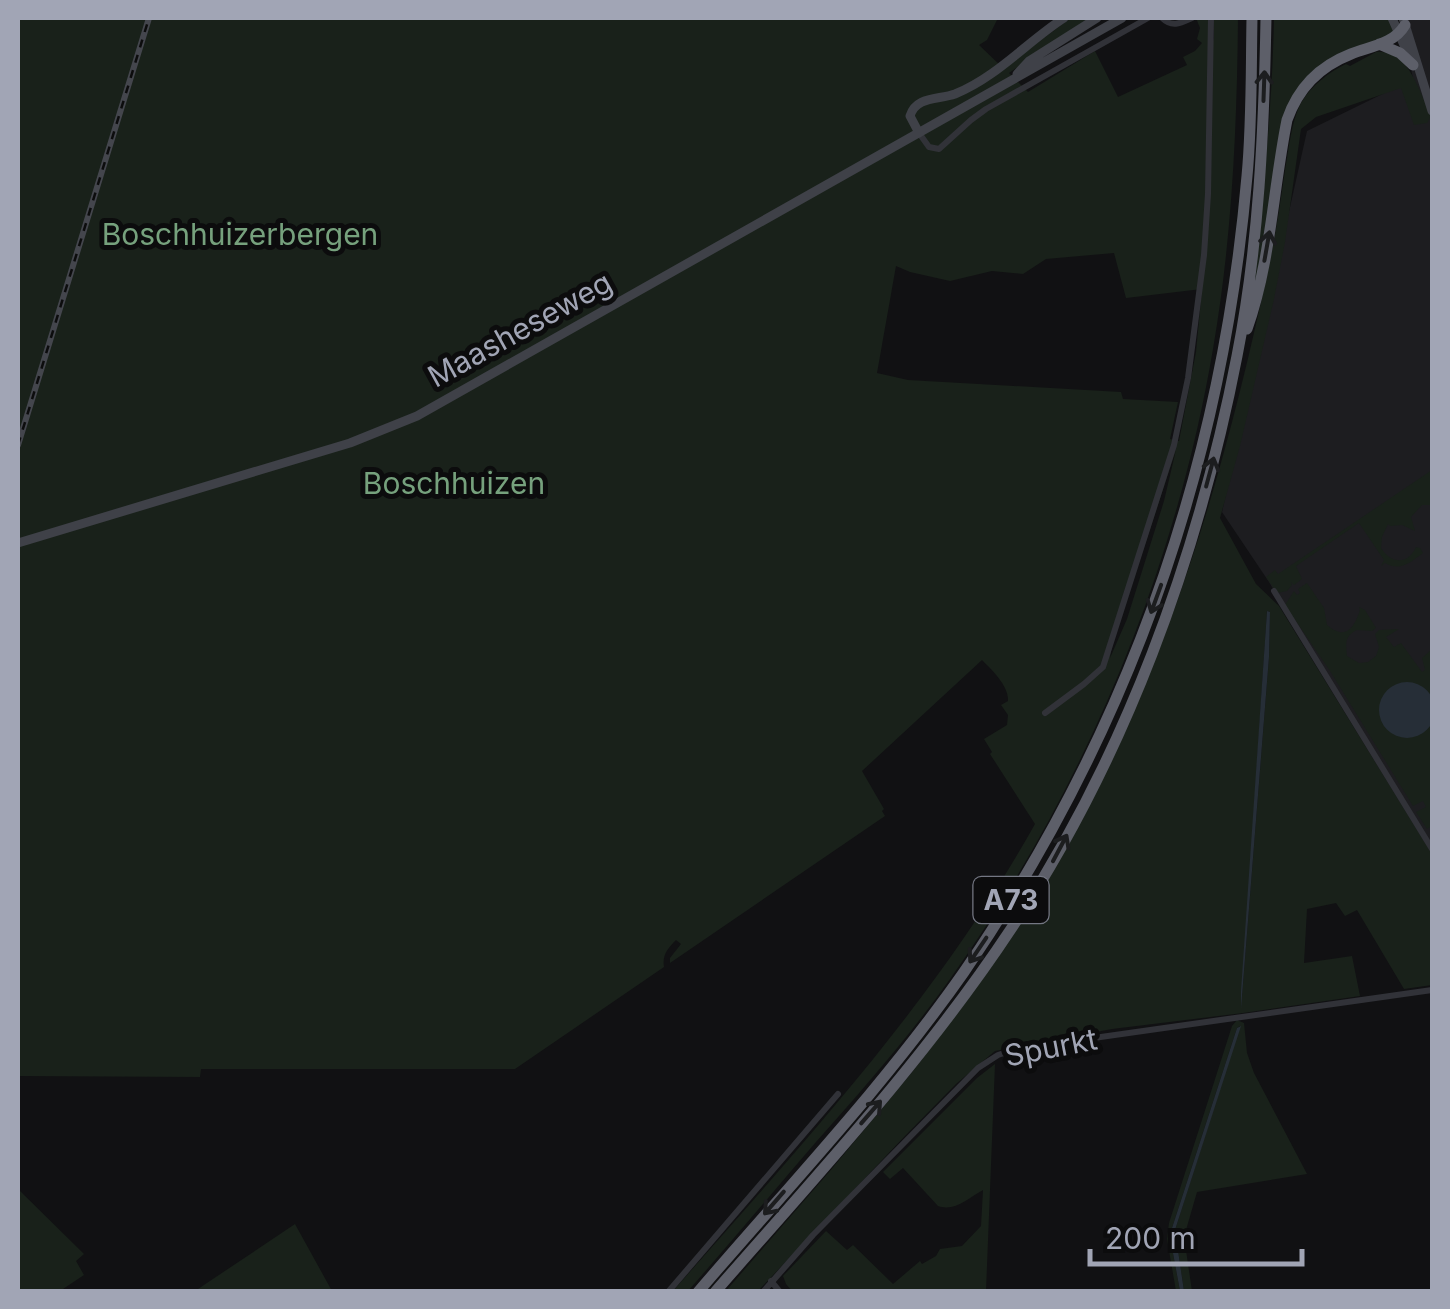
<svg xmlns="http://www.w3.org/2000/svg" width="1450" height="1309" font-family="Inter,sans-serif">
	<rect width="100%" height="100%" fill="#111113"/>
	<!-- built -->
	<path fill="#1d1d20" d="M 1402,18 L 1432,18 L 1432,850 L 1269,582 L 1222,512 L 1307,131 L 1413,79 Z"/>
	<!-- green -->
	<path fill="#19211a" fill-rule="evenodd" d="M 18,18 L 998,18 L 987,40 L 979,45 L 1003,68 L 1071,18 L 1089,18 L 1009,73 L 1028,92 L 1095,51 L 1118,97 L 1187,65 L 1183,57 L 1195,51 L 1202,43 L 1197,39 L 1200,28 L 1196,18 L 1208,18 L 1214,41 L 1214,18 L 1238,18 C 1237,128 1232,239 1213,349 C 1175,574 1082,793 950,979 C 909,1037 863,1089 816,1142 C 773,1192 731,1242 688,1291 L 673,1291 C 805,1141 937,999 1035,824 L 990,754 L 992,752 L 984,739 L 1007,725 L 1008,715 L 1001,705 L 1008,701 C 1009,686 992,670 982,660 L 862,771 L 884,809 L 882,811 L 885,816 L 670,963 L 670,958 L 681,944 L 676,940 C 668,948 662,955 664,967 L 515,1069 L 201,1069 L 200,1077 L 18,1076 ZM 1114,253 L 1126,298 L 1202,289 L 1196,352 L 1179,441 L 1170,439 L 1178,402 L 1123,399 L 1121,392 L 908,380 L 877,373 L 896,266 L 910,272 L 950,281 L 992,271 L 1023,274 L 1046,259 ZM 1176,450 L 1164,501 L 1127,619 L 1110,658 L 1112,645 Z
		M 1274,18 L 1389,18 L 1395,34 L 1341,55 L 1299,88 L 1249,319 C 1261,219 1272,119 1274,18 Z
		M 1376,52 C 1409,49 1419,92 1431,116 L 1427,123 L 1414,125 L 1401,88 L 1316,117 L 1301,129 L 1285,242 L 1274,299 L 1240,446 L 1220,518 L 1256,584 L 1279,606 L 1432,854 L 1432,985 L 1404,989 L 1357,910 L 1345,916 L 1336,903 L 1307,909 L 1304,963 L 1352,956 L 1360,996 L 1243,1013 L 1112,1029 L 995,1051 L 956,1084 L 903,1138 L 758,1291 L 725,1292 L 830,1171 L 913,1071 L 975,990 L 1136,705 C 1197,566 1235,422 1267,275 C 1275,240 1280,205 1285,170 C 1289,149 1291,122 1301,103 C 1311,86 1329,72 1346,64 L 1350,66 ZM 1267,611 L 1270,612 L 1269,657 L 1241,1009 Z
		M 1432,470 L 1432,505 L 1422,505 L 1411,517 L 1415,531 L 1402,525 L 1390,526 L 1388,524 L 1382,537 L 1381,548 C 1391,564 1408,565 1416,547 L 1420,548 L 1423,553 C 1411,562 1400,572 1385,563 L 1381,566 L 1384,560 L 1359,523 L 1296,566 L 1302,579 L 1294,585 L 1291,582 L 1292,585 L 1287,591 L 1277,593 L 1266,577 L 1275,570 L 1278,574 Z
		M 1307,583 L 1324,608 L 1327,625 C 1346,641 1354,628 1360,610 L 1359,607 L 1365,610 L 1376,628 L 1372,631 L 1357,630 C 1344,636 1346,644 1347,656 L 1359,663 L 1368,662 L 1376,656 L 1379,647 L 1375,634 L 1379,630 L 1399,629 L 1386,637 L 1394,647 L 1401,643 L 1422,672 L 1425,670 L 1422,658 L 1432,649 L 1432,826 L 1427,829 L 1416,812 L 1426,807 L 1423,801 L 1413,806 L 1330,671 L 1285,605 L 1294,591 L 1297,595 L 1300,593 L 1298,589 Z
		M 1237,1020 L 1244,1023 L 1247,1053 L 1254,1073 L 1307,1174 L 1197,1192 L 1184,1237 L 1192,1291 L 1184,1291 L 1175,1230 L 1240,1026 L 1237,1028 L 1172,1228 L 1170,1237 L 1180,1291 L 1176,1291 L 1167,1239 L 1169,1223 L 1232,1026 Z
		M 995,1064 L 986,1291 L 792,1291 L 786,1284 L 783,1276 L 826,1231 L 847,1250 L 853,1245 L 893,1284 L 920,1261 L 922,1264 L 936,1256 L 940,1249 L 962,1246 L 981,1226 L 983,1190 C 968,1198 955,1212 938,1206 L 903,1168 L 890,1179 L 883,1172 L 977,1078 Z
		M 18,1189 L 84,1254 L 76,1261 L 84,1275 L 60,1291 L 18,1291 Z
		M 295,1224 L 332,1291 L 195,1291 Z"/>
	<!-- water -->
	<path fill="#262e37" d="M 1267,611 L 1270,612 L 1269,657 L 1241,1009 L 1241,991 Z
		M1379 710a28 28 0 1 1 56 0a28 28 0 1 1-56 0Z
		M 1241,1026 L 1175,1230 L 1184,1291 L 1180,1291 L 1170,1237 L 1172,1228 L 1237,1028 Z"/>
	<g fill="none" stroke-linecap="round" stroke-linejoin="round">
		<!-- street -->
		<path stroke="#313238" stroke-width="6" d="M 1162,18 C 1172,28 1181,23 1192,18
			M 919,133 L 929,147 L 939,149 L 971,120 L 986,109 L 1148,18
			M 1274,591 L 1432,849
			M 1045,713 L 1084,684 L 1103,667 L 1174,445 L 1188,378 L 1204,255 L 1208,194 L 1211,18
			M 771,1281 L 780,1292
			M 668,1292 L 838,1094
			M 763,1292 L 813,1235 L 978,1068 L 998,1055 L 1016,1049 L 1432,990"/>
		<!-- secondary -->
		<path stroke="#3f4148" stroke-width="9" d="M 1392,18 L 1411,61
			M 1403,18 L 1432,111
			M 1017,74 L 1029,61 L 1097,18
			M 919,133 L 910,116 C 916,96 938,100 955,94 C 997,77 1028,41 1064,18
			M 18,543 L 350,443 L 417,416 L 1122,18"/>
		<!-- highway -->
		<path stroke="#5d5f69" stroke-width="11" d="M 1379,44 L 1400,53 L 1413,65
			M 1247,329 C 1271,261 1273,189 1287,120 C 1298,88 1320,66 1351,54 C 1371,46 1394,44 1405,25
			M 698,1292 C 788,1187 885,1085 964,972 C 1128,733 1222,465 1247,176 C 1252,124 1251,70 1252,18
			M 715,1292 C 818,1174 925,1059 1011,929 C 1125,758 1198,557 1237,356 C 1259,245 1264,130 1266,18"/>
		<!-- rail casing -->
		<g stroke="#44464d" stroke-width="6">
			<path id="rail" d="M 18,445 L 149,18"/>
		</g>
		<!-- rail -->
		<use href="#rail" stroke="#0c0c0d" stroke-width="2.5" stroke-dasharray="8" stroke-linecap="butt"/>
	</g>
	<!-- one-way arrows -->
	<defs><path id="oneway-shaft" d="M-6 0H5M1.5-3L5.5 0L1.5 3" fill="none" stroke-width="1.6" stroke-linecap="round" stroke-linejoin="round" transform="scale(2.5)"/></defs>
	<g stroke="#1c1d1f">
		<use href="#oneway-shaft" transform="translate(1264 86) rotate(-88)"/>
		<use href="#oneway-shaft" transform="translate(1267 246) rotate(-80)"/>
		<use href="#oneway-shaft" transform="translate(1210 472) rotate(-75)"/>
		<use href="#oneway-shaft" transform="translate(1156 599) rotate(110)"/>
		<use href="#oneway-shaft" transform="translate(1060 848) rotate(-62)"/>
		<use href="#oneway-shaft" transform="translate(978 950) rotate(124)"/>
		<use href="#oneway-shaft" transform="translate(871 1112) rotate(-49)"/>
		<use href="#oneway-shaft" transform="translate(774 1203) rotate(131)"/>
	</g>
	<g text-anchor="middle" stroke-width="10" stroke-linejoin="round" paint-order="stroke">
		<!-- shield labels -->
		<rect fill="#0c0c0d" stroke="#747783" stroke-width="2.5" x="973.5" y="877" width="75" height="46" rx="8"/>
		<g font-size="28" font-weight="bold" fill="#a1a5b5">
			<text x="1011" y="910">A73</text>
		</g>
		<!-- park labels -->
		<g font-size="30" fill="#76a17d" stroke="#0c0c0d">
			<text x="240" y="245">Boschhuizerbergen</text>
			<text x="454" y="494">Boschhuizen</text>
		</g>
		<!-- street labels -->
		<g font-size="30" fill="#a1a5b5" stroke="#0c0c0d">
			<text transform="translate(520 330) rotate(-29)" y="10">Maasheseweg</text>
			<text transform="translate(1051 1048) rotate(-11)" y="10">Spurkt</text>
		</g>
	</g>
	<!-- border -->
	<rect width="1450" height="1309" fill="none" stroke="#a1a5b5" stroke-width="40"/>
	<!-- scale -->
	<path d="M1090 1249v15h212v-15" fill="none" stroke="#a1a5b5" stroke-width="5"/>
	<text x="1105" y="1249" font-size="30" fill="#a1a5b5" stroke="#0c0c0d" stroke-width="8" paint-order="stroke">200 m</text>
</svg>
